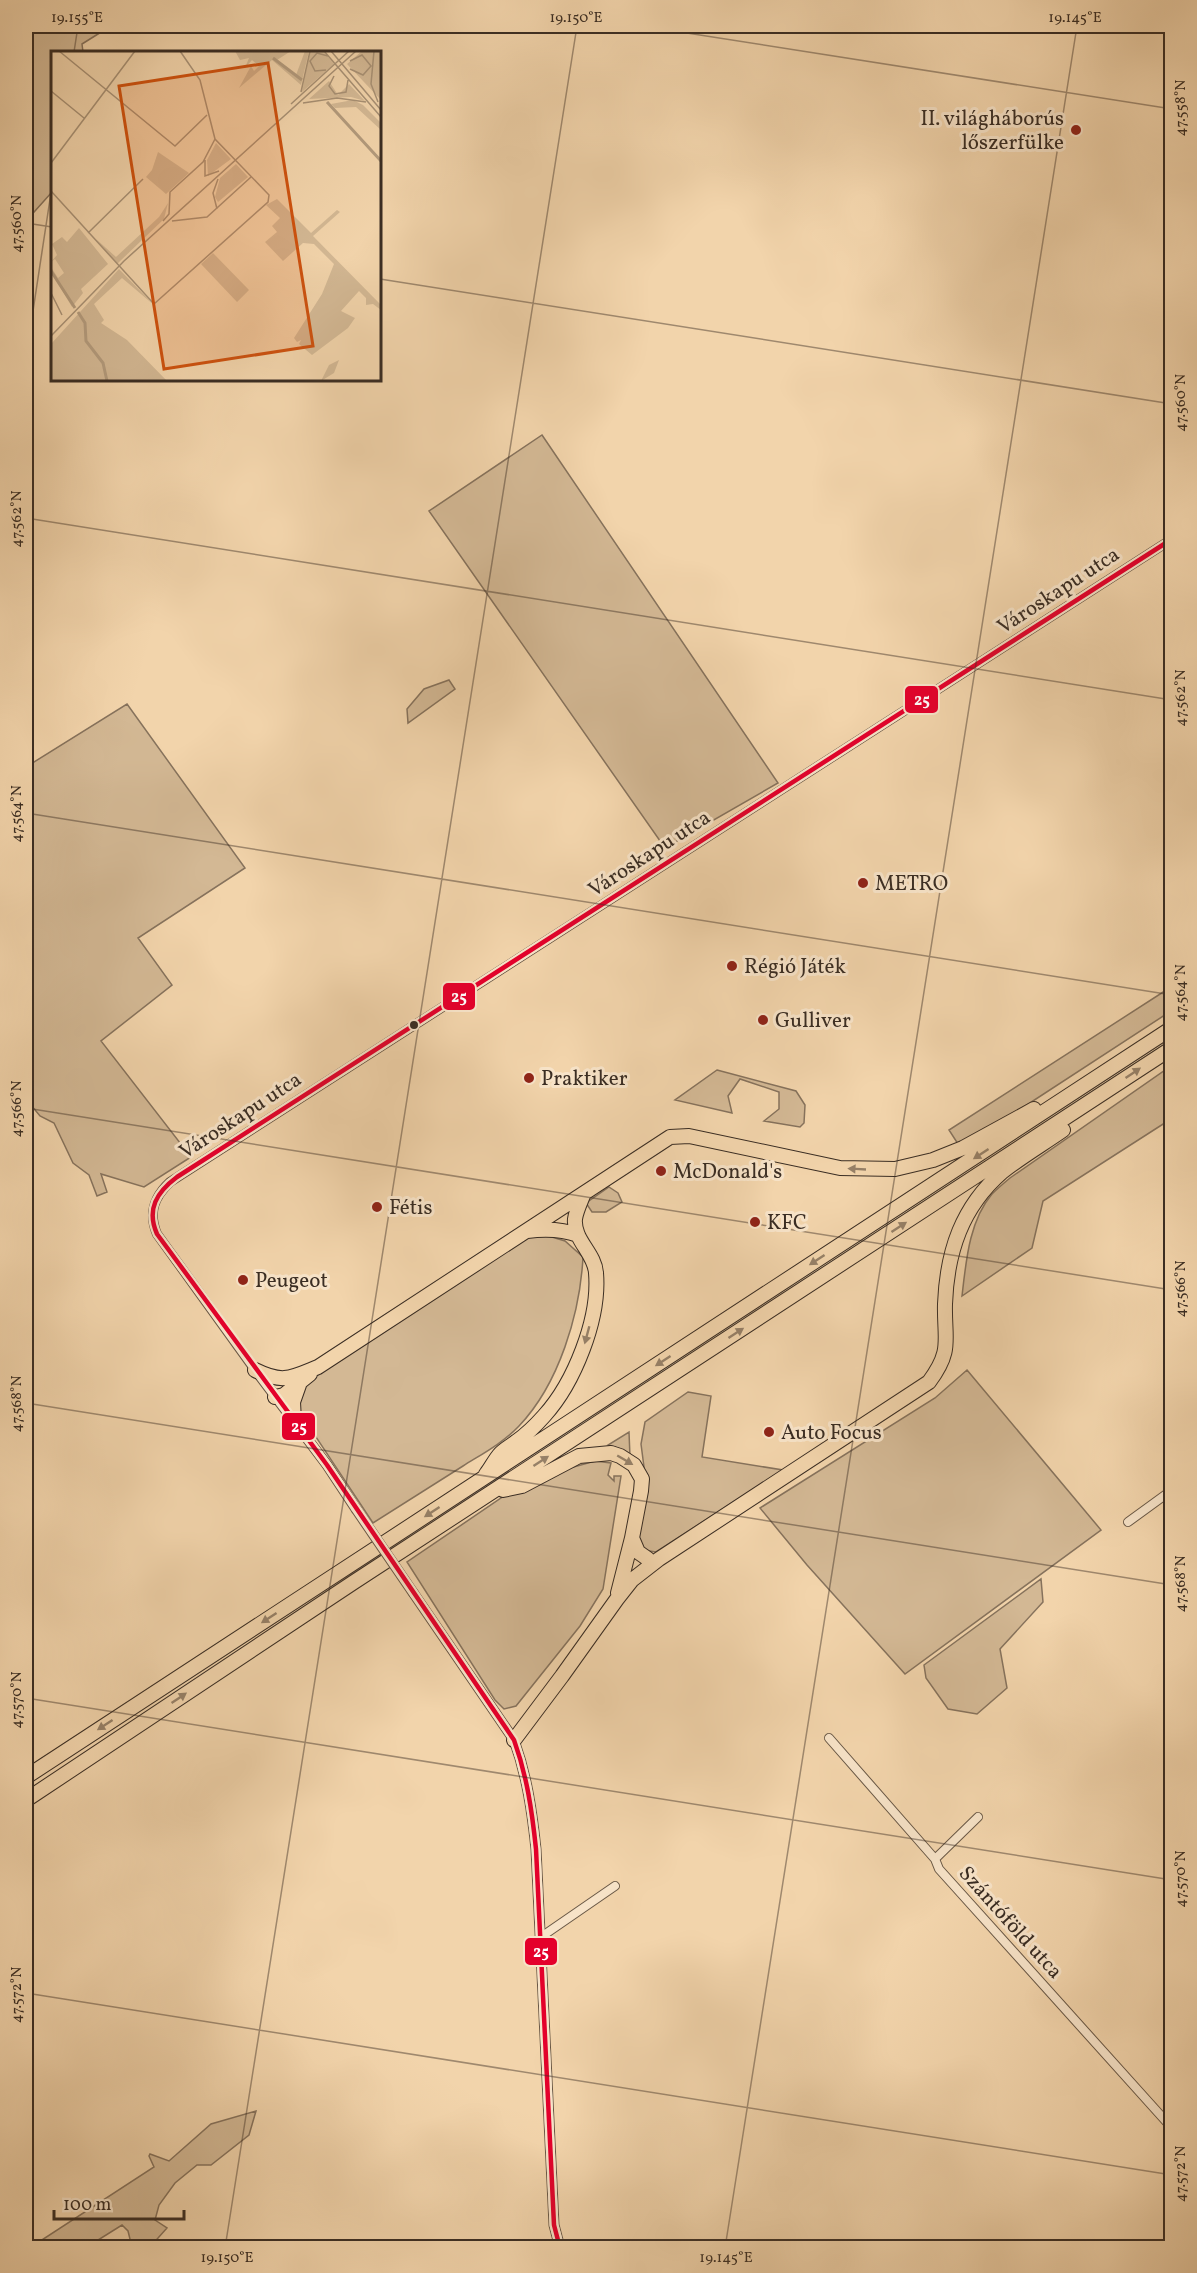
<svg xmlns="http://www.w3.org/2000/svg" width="1197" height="2273" font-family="Vollkorn,serif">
	<rect width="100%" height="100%" fill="#f2d4ab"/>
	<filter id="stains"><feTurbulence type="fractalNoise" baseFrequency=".00333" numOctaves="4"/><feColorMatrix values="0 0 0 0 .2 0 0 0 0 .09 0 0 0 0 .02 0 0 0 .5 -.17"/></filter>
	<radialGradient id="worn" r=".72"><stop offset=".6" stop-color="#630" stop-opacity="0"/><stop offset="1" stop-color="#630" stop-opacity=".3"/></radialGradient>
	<!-- green -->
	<path fill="#d3b894" stroke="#86725c" stroke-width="1.5" d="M 26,26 L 103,26 L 106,29 L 82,44 L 83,52 L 52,52 L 52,192 L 26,221 Z
		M 542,435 L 778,783 L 665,848 L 429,511 Z
		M 449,680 L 455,689 L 408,723 L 407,709 L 424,689 Z
		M 127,704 L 245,868 L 138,938 L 172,985 L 101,1041 L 191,1157 L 144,1187 L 101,1174 L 107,1192 L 97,1196 L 89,1175 L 73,1163 L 54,1123 L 40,1116 L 26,1099 L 26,767 Z
		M 1171,987 L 1171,1011 L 1016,1112 L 958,1144 L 949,1130 Z
		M 1171,1066 L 1171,1119 L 1043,1201 L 1032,1248 L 962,1296 C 966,1262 969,1221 992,1194 C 998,1188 1004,1183 1010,1178 Z
		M 717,1070 L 796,1091 L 805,1105 L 804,1123 L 800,1127 L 764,1121 L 779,1109 L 779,1092 L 740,1079 L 728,1096 L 732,1113 L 675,1100 Z
		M 609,1187 L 618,1193 L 622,1202 L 606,1212 L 592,1212 L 586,1203 Z
		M 542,1234 L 565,1241 L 583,1257 C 580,1314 559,1384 519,1426 C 503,1443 482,1454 463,1466 C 433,1485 403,1504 373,1523 L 302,1416 L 298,1407 L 301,1392 L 311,1380 L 348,1353 L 524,1239 Z
		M 967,1370 L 1101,1530 L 905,1674 L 807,1565 L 760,1508 L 935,1398 Z
		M 688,1392 L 711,1396 L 702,1457 L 783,1470 L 656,1552 L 643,1550 L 636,1538 L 647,1490 L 641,1444 L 645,1422 Z
		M 629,1432 L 630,1457 L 620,1449 L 608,1445 Z
		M 595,1461 L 611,1463 L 608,1475 L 614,1481 L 614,1476 L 621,1476 L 603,1589 L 580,1626 L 516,1706 L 504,1709 L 495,1700 L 407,1562 L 504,1496 L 539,1484 L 570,1468 Z
		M 1041,1579 L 1043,1602 L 1000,1649 L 1007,1688 L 977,1714 L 948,1709 L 926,1678 L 924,1665 Z
		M 256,2111 L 249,2135 L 211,2165 L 197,2165 L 175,2183 L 159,2205 L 155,2220 L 167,2228 L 150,2247 L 122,2247 L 130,2239 L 128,2231 L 122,2225 L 87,2247 L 31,2247 L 154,2167 L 149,2156 L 150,2154 L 169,2161 L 211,2124 Z"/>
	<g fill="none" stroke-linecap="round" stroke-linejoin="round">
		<!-- minor casing -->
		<g stroke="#685745" stroke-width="10">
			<path id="minor" d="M 255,1370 L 157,1234 C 148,1213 154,1197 170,1182 L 1172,539
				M 1128,1522 L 1172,1490
				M 829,1738 L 935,1859 L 939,1869 L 1172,2128
				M 935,1859 L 978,1817
				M 541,1937 L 615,1886"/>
		</g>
		<!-- tertiary casing -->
		<g stroke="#685745" stroke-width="11">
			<path id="tertiary" d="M 257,1372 L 327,1465 L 356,1509
				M 414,1594 L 514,1740 C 527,1776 532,1811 536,1849 L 554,2225 L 560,2248"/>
		</g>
		<!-- motorway casing -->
		<g stroke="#3a2d23" stroke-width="16">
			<path id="motorway" d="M 527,1231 C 543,1229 562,1229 578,1235
				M 255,1370 C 283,1384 291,1378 318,1367 L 670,1137 L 689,1136 L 840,1168 L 895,1169 L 933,1160 L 963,1148 L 1034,1109
				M 275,1397 L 284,1395 L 310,1374
				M 294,1421 L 293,1402 L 299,1385
				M 486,1474 C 491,1468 494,1461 499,1455 C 504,1449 511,1446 517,1441 C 527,1434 536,1425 544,1416 C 574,1383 600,1319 596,1273 C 595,1253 573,1240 575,1219 C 576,1211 581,1201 584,1193
				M 503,1490 L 522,1486 L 579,1456 L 611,1453 L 620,1456 L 634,1465 L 642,1479 L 641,1491 L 632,1538 L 618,1593
				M 632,1538 L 638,1552 L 648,1559
				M 514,1740 L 562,1676 L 617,1599 L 632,1580 L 659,1559 L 929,1382 C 953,1350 944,1340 945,1304 C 947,1251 962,1207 1002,1172 C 1021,1157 1043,1144 1063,1130
				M 26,1777 L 1172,1028
				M 26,1800 L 354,1582 L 1172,1048"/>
		</g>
		<!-- minor -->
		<use href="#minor" stroke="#f7e3c8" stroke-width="8"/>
		<!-- tertiary -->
		<use href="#tertiary" stroke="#f7e3c8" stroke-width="9"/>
		<!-- motorway -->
		<use href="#motorway" stroke="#f2d4ab" stroke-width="14"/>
		<!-- tertiary-bridge casing -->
		<g stroke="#685745" stroke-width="11" stroke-linecap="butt">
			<path id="tertiary-bridge" d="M 356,1509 L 414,1594"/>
		</g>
		<!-- tertiary-bridge -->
		<use href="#tertiary-bridge" stroke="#f7e3c8" stroke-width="9"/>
		<!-- bus-1 casing -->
		<g stroke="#f7e3c8" stroke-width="9">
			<path id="bus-1" d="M 560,2248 L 554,2225 L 536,1849 C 532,1811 527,1776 514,1740 L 327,1465 L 157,1234 C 146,1209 157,1192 177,1177 L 1172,539"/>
		</g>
		<!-- bus-1 -->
		<use href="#bus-1" stroke="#e4002b" stroke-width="4.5"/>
	</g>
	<!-- one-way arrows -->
	<defs><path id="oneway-solid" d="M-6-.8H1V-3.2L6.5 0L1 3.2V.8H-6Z" transform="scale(1.5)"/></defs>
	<g fill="#968067">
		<use href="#oneway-solid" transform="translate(1133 1073) rotate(-34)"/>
		<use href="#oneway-solid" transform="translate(981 1154) rotate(147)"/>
		<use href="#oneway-solid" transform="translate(857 1169) rotate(-177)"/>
		<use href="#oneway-solid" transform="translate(899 1227) rotate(-33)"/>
		<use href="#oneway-solid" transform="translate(817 1260) rotate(147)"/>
		<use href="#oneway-solid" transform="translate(736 1333) rotate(-33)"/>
		<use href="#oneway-solid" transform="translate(587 1335) rotate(105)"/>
		<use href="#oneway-solid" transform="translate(663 1361) rotate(147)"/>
		<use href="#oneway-solid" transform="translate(625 1460) rotate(30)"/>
		<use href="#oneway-solid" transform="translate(541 1461) rotate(-33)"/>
		<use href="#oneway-solid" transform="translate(432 1512) rotate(147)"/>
		<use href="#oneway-solid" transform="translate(269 1618) rotate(147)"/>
		<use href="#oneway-solid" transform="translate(179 1698) rotate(-34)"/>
		<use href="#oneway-solid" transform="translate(105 1725) rotate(147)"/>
	</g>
	<!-- ticks -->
	<path fill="none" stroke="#3a2d23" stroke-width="1.5" stroke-opacity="0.45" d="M 642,26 L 1172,109M 74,52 L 78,26M 26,223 L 52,227M 380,279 L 1172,404M 26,357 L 52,186M 26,518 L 1172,700M 26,813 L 1172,995M 26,1108 L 1172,1290M 26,1403 L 1172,1585M 26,1698 L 1172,1880M 26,1993 L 1172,2175M 225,2248 L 577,26M 725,2248 L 1077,26"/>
	<!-- markers -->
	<g fill="#8f2418" stroke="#f7e3c8" stroke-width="2">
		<circle cx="1076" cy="130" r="6"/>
		<circle cx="863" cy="883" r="6"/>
		<circle cx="732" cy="966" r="6"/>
		<circle cx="763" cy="1020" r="6"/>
		<circle cx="529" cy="1078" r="6"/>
		<circle cx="661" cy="1171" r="6"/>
		<circle cx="377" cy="1207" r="6"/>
		<circle cx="755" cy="1222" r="6"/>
		<circle cx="243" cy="1280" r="6"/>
		<circle cx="769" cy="1432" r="6"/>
	</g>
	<circle fill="#3a2d23" stroke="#f7e3c8" stroke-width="2" cx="414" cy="1025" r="5"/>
	<g text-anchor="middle" stroke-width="6" stroke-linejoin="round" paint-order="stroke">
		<!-- poi labels -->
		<g font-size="21" fill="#3a2d23" stroke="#f7e3c8" text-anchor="start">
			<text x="1064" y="125" text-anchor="end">II. világháborús<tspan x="1064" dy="24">lőszerfülke</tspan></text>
			<text x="875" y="890">METRO</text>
			<text x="744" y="973">Régió Játék</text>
			<text x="775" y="1027">Gulliver</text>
			<text x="541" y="1085">Praktiker</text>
			<text x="673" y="1178">McDonald's</text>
			<text x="389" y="1214">Fétis</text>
			<text x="767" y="1229">KFC</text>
			<text x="255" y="1287">Peugeot</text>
			<text x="781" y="1439">Auto Focus</text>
		</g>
		<!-- street labels -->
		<g font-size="21" fill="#3a2d23" stroke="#f7e3c8">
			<text transform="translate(1058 590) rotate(-33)" y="7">Városkapu utca</text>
			<text transform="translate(649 853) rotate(-33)" y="7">Városkapu utca</text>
			<text transform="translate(240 1115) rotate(-33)" y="7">Városkapu utca</text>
			<text transform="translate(1011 1922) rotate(48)" y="7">Szántóföld utca</text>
		</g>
	</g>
	<!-- overview -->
	<g transform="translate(51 51)">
		<rect width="330" height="330" fill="#f2d4ab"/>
		<path d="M 184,0 L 240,0 L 226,9 L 245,24 L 254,0 L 258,0 L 250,34 L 221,9 L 188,37 L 200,15 L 203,20 L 208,15 L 201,9 L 194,17 L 198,7 L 189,9 ZM 259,0 L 272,0 L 283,13 L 251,41 ZM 311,0 L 330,0 L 330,49 L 296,13 ZM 278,30 L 287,44 L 298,33 L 314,50 L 300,46 L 258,48 ZM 302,49 L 312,54 L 330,72 L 330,79 L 305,56 L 284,57 L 280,53 ZM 165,92 L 180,108 L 157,125 L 156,109 ZM 107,101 L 138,122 L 115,143 L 95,126 L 101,119 ZM 185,113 L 197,126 L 167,151 L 164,146 L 169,127 ZM 226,148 L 260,182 L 286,159 L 289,161 L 262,185 L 330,254 L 330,259 L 322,253 L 315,254 L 315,247 L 308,240 L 290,260 L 304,267 L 297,277 L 261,304 L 248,293 L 250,289 L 246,291 L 243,287 L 271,243 L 283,213 L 263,193 L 252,192 L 232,210 L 214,191 L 226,181 L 221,175 L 229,167 L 215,154 ZM 117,152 L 113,168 L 66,213 L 45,188 L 65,206 L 108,166 ZM 28,177 L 57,213 L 30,238 L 32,242 L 21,256 L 0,221 L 0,216 L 7,227 L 13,222 L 4,208 L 0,211 L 6,204 L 1,193 L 11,186 L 16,191 ZM 162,202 L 198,239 L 186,251 L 150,213 ZM 68,218 L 103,254 L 71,227 L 43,253 L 53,269 L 50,272 L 76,289 L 116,330 L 0,330 L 0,293 ZM 288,309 L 283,322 L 270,330 L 278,314 Z" fill="#d3b894"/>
		<path fill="none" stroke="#b39b7d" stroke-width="3" d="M 222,7 L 251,29M 276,51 L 330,110M 0,220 L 24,257M 27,261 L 34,272 L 35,290 L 52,312 L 56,330"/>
		<path fill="none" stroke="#a89175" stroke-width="1.5" d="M 8,0 L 124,95 L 156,64M 273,0 L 330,66M 280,0 L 330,59M 323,0 L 320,33 L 327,51M 299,10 L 311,4 L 320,15 L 312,24 L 299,18M 275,19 L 264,20 L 259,10 L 266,2 L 277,5M 283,25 L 278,35 L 284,43 L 295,41 L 297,29M 0,40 L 33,67M 250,41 L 259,0M 252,52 L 286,47 L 315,51M 240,53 L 298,0M 154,109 L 154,125 L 168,120M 0,112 L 84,0M 0,140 L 103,253 L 217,151 L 218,144 L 164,88 L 149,29 L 129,0M 166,158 L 162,142 L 167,128M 112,170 L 118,163 L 119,141 L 152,111 L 164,88M 121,170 L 156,166 L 200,126M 37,182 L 92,128M 0,242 L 11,264M 0,285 L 73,210 L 305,0"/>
		<path fill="#ce520f" fill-opacity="0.15" stroke="#ce520f" stroke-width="3" d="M 217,12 L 262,295 L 113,318 L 68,35 Z"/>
		<rect width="330" height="330" fill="none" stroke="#3a2d23" stroke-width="3"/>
	</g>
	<g stroke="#f7e3c8" stroke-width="2">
		<rect x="904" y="685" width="35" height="29" rx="6" fill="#e4002b"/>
		<rect x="442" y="982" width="34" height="29" rx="6" fill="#e4002b"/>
		<rect x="281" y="1412" width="35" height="29" rx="6" fill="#e4002b"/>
		<rect x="524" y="1937" width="34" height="29" rx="6" fill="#e4002b"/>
	</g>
	<g font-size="16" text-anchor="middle" font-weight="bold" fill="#fff">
		<text x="922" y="705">25</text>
		<text x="459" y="1002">25</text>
		<text x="299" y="1432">25</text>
		<text x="541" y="1957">25</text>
	</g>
	<!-- margin -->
	<rect width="1197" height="2273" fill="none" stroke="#f2d4ab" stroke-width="66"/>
	<!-- scale -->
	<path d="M54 2210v9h130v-9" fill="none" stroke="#3a2d23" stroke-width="3"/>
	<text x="63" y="2210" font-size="18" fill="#3a2d23" stroke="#f7e3c8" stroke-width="4.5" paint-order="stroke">100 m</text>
	<rect x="33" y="33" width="1131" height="2207" fill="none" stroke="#3a2d23" stroke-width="2"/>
	<g font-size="15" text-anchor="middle" fill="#3a2d23">
		<text x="77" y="22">19.155°E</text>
		<text x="576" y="22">19.150°E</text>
		<text x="1075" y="22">19.145°E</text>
		<text transform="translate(1180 108) rotate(-90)" y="5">47.558°N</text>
		<text transform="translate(16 224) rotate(-90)" y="5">47.560°N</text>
		<text transform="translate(1180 403) rotate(-90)" y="5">47.560°N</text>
		<text transform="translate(16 519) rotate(-90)" y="5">47.562°N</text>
		<text transform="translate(1180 698) rotate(-90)" y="5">47.562°N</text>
		<text transform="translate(16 814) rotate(-90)" y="5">47.564°N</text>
		<text transform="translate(1180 993) rotate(-90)" y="5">47.564°N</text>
		<text transform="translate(16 1109) rotate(-90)" y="5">47.566°N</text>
		<text transform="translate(1180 1289) rotate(-90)" y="5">47.566°N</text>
		<text transform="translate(16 1404) rotate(-90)" y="5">47.568°N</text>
		<text transform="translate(1180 1584) rotate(-90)" y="5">47.568°N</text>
		<text transform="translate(16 1700) rotate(-90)" y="5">47.570°N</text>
		<text transform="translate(1180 1879) rotate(-90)" y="5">47.570°N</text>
		<text transform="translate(16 1995) rotate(-90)" y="5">47.572°N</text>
		<text transform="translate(1180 2174) rotate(-90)" y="5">47.572°N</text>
		<text x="227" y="2262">19.150°E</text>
		<text x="726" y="2262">19.145°E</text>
	</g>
	<rect width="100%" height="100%" filter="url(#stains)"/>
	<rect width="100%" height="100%" fill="url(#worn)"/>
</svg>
